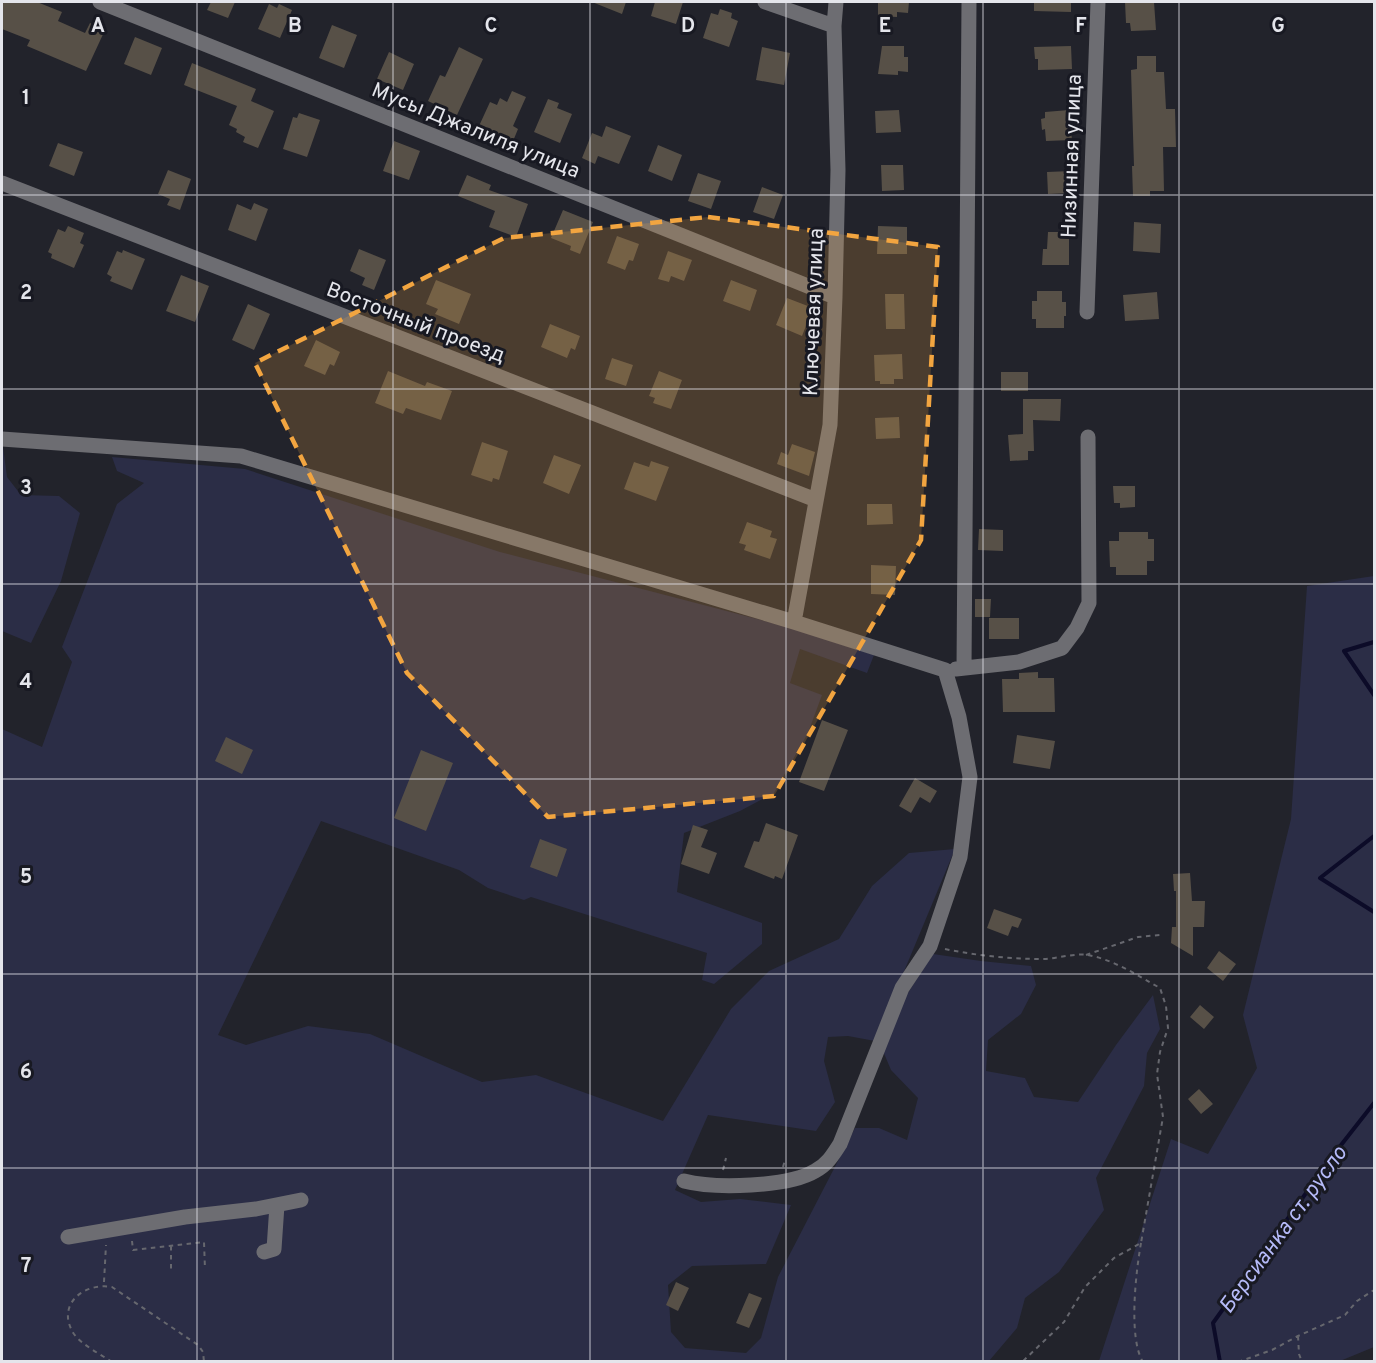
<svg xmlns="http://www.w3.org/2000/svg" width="1376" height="1363" font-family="Overpass,sans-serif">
	<rect width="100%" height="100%" fill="#22232b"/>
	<!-- green -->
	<path fill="#2b2d46" d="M 3,447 L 7,477 L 21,495 L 59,496 L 80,513 L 61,581 L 31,643 L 2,631 L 2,448 Z
		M 112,457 L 245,469 L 500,552 L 788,627 L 874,655 L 867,673 L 800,649 L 790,683 L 822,695 L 808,733 L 774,793 L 740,811 L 684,833 L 677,892 L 762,923 L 762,944 L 714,984 L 702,980 L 707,953 L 531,897 L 524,900 L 488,888 L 459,870 L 321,821 L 218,1035 L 246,1045 L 308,1026 L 370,1034 L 482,1082 L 536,1075 L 663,1121 L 731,1009 L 769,971 L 839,939 L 872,886 L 909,853 L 955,849 L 875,1041 L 848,1036 L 828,1037 L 824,1061 L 835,1102 L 816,1131 L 708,1115 L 675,1190 L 701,1202 L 740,1199 L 791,1205 L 766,1264 L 692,1266 L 668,1285 L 671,1332 L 685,1348 L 746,1353 L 761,1338 L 778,1277 L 855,1128 L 879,1128 L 907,1140 L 918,1098 L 891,1070 L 883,1051 L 904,999 L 933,954 L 981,961 L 1031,966 L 1036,985 L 1021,1014 L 988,1040 L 986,1071 L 1025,1078 L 1034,1097 L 1078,1102 L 1116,1045 L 1153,995 L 1160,1029 L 1147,1053 L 1144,1086 L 1096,1178 L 1104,1210 L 1059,1272 L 1025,1298 L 1017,1328 L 989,1361 L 2,1362 L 2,729 L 42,747 L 72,662 L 62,647 L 117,504 L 144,483 L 117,471 Z
		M 1374,576 L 1374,1347 L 1340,1361 L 1099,1361 L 1171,1139 L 1208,1154 L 1257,1068 L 1243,1015 L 1291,819 L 1307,586 Z"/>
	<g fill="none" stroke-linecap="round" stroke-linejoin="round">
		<!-- stream -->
		<path stroke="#0c0b28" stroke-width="4" d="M 1374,642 L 1344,651 L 1374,695
			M 1374,836 L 1320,878 L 1374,912
			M 1220,1362 L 1213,1323 L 1334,1154 L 1374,1103"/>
	</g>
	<!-- building -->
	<path fill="#575047" d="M 2,2 L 37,2 L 62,12 L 58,21 L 85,33 L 90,23 L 105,30 L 86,71 L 27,46 L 30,40 L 2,29 Z
		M 211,2 L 235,2 L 228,18 L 207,10 Z
		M 592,2 L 626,2 L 622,14 Z
		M 655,2 L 683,2 L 676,24 L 651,16 Z
		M 878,2 L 909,2 L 908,13 L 897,12 L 897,17 L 878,16 Z
		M 1034,2 L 1071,2 L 1071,12 L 1034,11 Z
		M 1125,2 L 1154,2 L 1156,30 L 1131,31 L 1130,23 L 1126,23 Z
		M 269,4 L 277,8 L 279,4 L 292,10 L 280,38 L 258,29 Z
		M 720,9 L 732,13 L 731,18 L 738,21 L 729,47 L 703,38 L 711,13 L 718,15 Z
		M 332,25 L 357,35 L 344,68 L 319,58 Z
		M 135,37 L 162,48 L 151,75 L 124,64 Z
		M 882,46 L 904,46 L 904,57 L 908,57 L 908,72 L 898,71 L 898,75 L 878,74 Z
		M 1071,46 L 1072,69 L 1038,70 L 1038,59 L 1035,59 L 1034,47 Z
		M 459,47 L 483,59 L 457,115 L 428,101 L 440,75 L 445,77 Z
		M 762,47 L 790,53 L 784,85 L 756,80 Z
		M 389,52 L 414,64 L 403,90 L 377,79 Z
		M 1137,56 L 1156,56 L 1156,72 L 1164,72 L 1166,109 L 1175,109 L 1176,147 L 1163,147 L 1164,191 L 1150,191 L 1150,196 L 1133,196 L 1132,166 L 1134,166 L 1131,70 L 1137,69 Z
		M 192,63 L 256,89 L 251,101 L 274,111 L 258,148 L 243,142 L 245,137 L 236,132 L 237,129 L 229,125 L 237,106 L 184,85 Z
		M 512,91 L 526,97 L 513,126 L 518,129 L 511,146 L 495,139 L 497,134 L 479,126 L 490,102 L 497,105 L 500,98 L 507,102 Z
		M 548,99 L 559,103 L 557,108 L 572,114 L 560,143 L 534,132 Z
		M 899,110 L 901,132 L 876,133 L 875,111 Z
		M 1069,110 L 1072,140 L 1046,141 L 1045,129 L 1042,130 L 1041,119 L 1045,118 L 1045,112 Z
		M 299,113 L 320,120 L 307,157 L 283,149 L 293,117 L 297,118 Z
		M 606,126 L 631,136 L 619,164 L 598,156 L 595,164 L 582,158 L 592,133 L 602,137 Z
		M 394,141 L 420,151 L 409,180 L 383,171 Z
		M 58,143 L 83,152 L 74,176 L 49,166 Z
		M 658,145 L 682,155 L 672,181 L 648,171 Z
		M 881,165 L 903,165 L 904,190 L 882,191 Z
		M 168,170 L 191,179 L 180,210 L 167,205 L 170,199 L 158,194 Z
		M 1071,171 L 1071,193 L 1048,194 L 1047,172 Z
		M 698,173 L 721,181 L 711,209 L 688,201 Z
		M 467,175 L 491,185 L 489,190 L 528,204 L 516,237 L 489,227 L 495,211 L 458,196 Z
		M 762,187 L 783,195 L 774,219 L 753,212 Z
		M 254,203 L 268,209 L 256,241 L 228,230 L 237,204 L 251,210 Z
		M 563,210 L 593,222 L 580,254 L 570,250 L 571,246 L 551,238 Z
		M 1134,222 L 1161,224 L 1160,253 L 1133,251 Z
		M 68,226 L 84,233 L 80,243 L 84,245 L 74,268 L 51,258 L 52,254 L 48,252 L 58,229 L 65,232 Z
		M 878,226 L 907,227 L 907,254 L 877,254 Z
		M 1048,232 L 1069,232 L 1069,265 L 1042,265 L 1043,249 L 1047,249 Z
		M 617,236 L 639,244 L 633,261 L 629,260 L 625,270 L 607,263 Z
		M 359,249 L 386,260 L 374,290 L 362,285 L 365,278 L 350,271 Z
		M 123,250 L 145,259 L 132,290 L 110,281 L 112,277 L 107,274 L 117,251 L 122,253 Z
		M 668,251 L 692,260 L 684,281 L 671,276 L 669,282 L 658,279 Z
		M 181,275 L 209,286 L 195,322 L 166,311 Z
		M 436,280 L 471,294 L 459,324 L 435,314 L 438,309 L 426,304 Z
		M 731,280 L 757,290 L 750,311 L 723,301 Z
		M 1037,291 L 1062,291 L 1062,302 L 1066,302 L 1066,316 L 1064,316 L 1064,328 L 1036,328 L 1036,319 L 1032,319 L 1032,301 L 1037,301 Z
		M 1157,292 L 1159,319 L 1125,321 L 1123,295 Z
		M 885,294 L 904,294 L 905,329 L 886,329 Z
		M 787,298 L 813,308 L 802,336 L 776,325 Z
		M 248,304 L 270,314 L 254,350 L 232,340 Z
		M 550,324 L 580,336 L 575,350 L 571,348 L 567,358 L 541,347 Z
		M 316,340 L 340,352 L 334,366 L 330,364 L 325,375 L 304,366 Z
		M 902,354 L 903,379 L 894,379 L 894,384 L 880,384 L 880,381 L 875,381 L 874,355 Z
		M 612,358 L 633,365 L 626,386 L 605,379 Z
		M 388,371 L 425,386 L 427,382 L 452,391 L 441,420 L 406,408 L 403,414 L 375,403 Z
		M 659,371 L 682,380 L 671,409 L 653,403 L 655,398 L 649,396 Z
		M 1001,372 L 1028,372 L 1028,391 L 1001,391 Z
		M 1023,399 L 1061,399 L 1060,421 L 1033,420 L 1034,451 L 1028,451 L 1028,460 L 1010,461 L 1008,435 L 1023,434 Z
		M 899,417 L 900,438 L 876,439 L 875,418 Z
		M 482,442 L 508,451 L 499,480 L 493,478 L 492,482 L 471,475 Z
		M 792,444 L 815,452 L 809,476 L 777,464 L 781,452 L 788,455 Z
		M 554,455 L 581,465 L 569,494 L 543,483 Z
		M 651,461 L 669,467 L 656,501 L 624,489 L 634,462 L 649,467 Z
		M 1113,486 L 1135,486 L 1135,507 L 1120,508 L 1120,503 L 1114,503 Z
		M 867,504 L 892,504 L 893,524 L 867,525 Z
		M 747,522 L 772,531 L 770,537 L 777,539 L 770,559 L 744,550 L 746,545 L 739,543 Z
		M 979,529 L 1003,530 L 1003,551 L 978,550 Z
		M 1119,532 L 1148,532 L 1148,539 L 1154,539 L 1154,561 L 1147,561 L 1147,575 L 1116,575 L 1116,567 L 1110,567 L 1109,541 L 1119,541 Z
		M 871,565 L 896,566 L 895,595 L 871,594 Z
		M 975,599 L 991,599 L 990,617 L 975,617 Z
		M 989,618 L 1019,618 L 1019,639 L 989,639 Z
		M 1038,672 L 1038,678 L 1054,678 L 1055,712 L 1003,712 L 1002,679 L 1019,679 L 1019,673 Z
		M 822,720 L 848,730 L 824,791 L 799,782 Z
		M 1017,735 L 1055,741 L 1050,769 L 1013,763 Z
		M 226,737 L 253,750 L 242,774 L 215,761 Z
		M 421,750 L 453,763 L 426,831 L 394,818 Z
		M 915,778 L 937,791 L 930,803 L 920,797 L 911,813 L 899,806 Z
		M 766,823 L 798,835 L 782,879 L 775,876 L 774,879 L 744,867 L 754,841 L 759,842 Z
		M 693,825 L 708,830 L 701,847 L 717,853 L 709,874 L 681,864 Z
		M 540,839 L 567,849 L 557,877 L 530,867 Z
		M 1190,873 L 1192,901 L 1205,901 L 1204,927 L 1193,927 L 1193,956 L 1171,943 L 1172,927 L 1176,927 L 1176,891 L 1174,891 L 1173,874 Z
		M 994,909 L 1022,919 L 1018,928 L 1012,926 L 1008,936 L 987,928 Z
		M 1219,951 L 1236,964 L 1223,981 L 1207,968 Z
		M 1200,1005 L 1214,1017 L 1204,1029 L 1190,1017 Z
		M 1199,1089 L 1213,1104 L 1201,1114 L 1188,1099 Z
		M 676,1282 L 689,1288 L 678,1311 L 666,1305 Z
		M 749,1293 L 762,1298 L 749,1328 L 736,1323 Z"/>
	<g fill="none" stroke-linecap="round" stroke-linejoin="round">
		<!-- path -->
		<path stroke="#66676e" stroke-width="2" stroke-dasharray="4.5 4.5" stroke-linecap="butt" d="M 945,949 C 979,956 1011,959 1046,959 C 1059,958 1075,953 1088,955 C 1114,960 1137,975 1160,988 L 1166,1006 L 1168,1028 L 1160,1052 L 1157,1074 L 1163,1117 L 1141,1243 L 1114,1258 L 1085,1287 L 1064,1322 L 1022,1362
			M 1086,955 L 1138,937 L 1160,935
			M 783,1167 L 785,1160
			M 723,1170 L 726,1158
			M 132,1241 L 133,1250 L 204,1242 L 205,1269
			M 1141,1243 C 1136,1271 1128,1338 1143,1362
			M 171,1246 L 171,1269
			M 104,1282 L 106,1245
			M 1298,1336 L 1299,1354 L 1302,1362
			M 112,1362 C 100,1354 82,1345 74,1334 C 55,1305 84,1282 112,1287 L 198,1345 L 203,1352 L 204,1362
			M 1238,1362 L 1272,1350 L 1298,1336 L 1345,1315 L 1357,1301 L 1374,1290"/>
		<!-- minor -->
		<path stroke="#6d6d72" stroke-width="15" d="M 100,2 L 835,297
			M 765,2 L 834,26
			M 2,183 L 816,500
			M 1087,312 L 1098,2
			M 2,439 L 241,456 L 794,622 L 945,670 L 959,717 L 970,777 L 960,857 L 930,946 L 902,988 L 840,1144 C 833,1155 827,1165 815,1171 C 788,1187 715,1189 684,1181
			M 794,622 L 830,425 L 835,297 L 838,170 L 834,26 L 836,2
			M 964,668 L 969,2
			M 956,669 L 1019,662 L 1062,648 L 1077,628 L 1089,603 L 1088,437
			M 68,1237 L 185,1217 L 256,1209 L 301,1200
			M 264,1252 L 274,1249 L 277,1205"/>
	</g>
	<!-- marked area -->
	<path fill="#f2a540" fill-opacity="0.2" stroke="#f2a540" stroke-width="4.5" stroke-dasharray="12 8" stroke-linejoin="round" d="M 708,217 L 938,247 L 921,540 L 774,796 L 548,817 L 407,673 L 255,363 L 504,238 Z"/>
	<!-- grid -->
	<path fill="none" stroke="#e4e5eb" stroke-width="1.5" stroke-opacity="0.55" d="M 197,2 L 197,1362M 393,2 L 393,1362M 590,2 L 590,1362M 786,2 L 786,1362M 983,2 L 983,1362M 1179,2 L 1179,1362M 2,195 L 1374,195M 2,389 L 1374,389M 2,584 L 1374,584M 2,779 L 1374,779M 2,974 L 1374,974M 2,1168 L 1374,1168"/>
	<g text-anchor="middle" stroke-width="6" stroke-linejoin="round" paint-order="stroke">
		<!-- street labels -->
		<g font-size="21" fill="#e4e5eb" stroke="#181922">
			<text transform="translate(476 130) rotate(22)" y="7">Мусы Джалиля улица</text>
			<text transform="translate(1071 156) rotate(-88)" y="7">Низинная улица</text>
			<text transform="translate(813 312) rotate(-88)" y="7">Ключевая улица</text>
			<text transform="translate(416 322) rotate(21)" y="7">Восточный проезд</text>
		</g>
		<!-- water labels -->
		<g font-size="22" font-style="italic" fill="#b5baf8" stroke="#181922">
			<text transform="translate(1282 1229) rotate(-54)" y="8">Берсианка ст. русло</text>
		</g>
	</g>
	<g font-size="20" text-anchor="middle" font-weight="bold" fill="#e4e5eb" stroke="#181922" stroke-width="6" stroke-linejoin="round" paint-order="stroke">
		<text x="98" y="32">A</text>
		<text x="295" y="32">B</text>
		<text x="491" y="32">C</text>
		<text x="688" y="32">D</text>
		<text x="885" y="32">E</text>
		<text x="1081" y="32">F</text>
		<text x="1278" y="32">G</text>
		<text x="26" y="104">1</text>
		<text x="26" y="299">2</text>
		<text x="26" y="494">3</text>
		<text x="26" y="688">4</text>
		<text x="26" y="883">5</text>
		<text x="26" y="1078">6</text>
		<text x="26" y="1272">7</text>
	</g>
	<!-- border -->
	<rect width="1376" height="1363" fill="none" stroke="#e4e5eb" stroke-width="6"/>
</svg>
